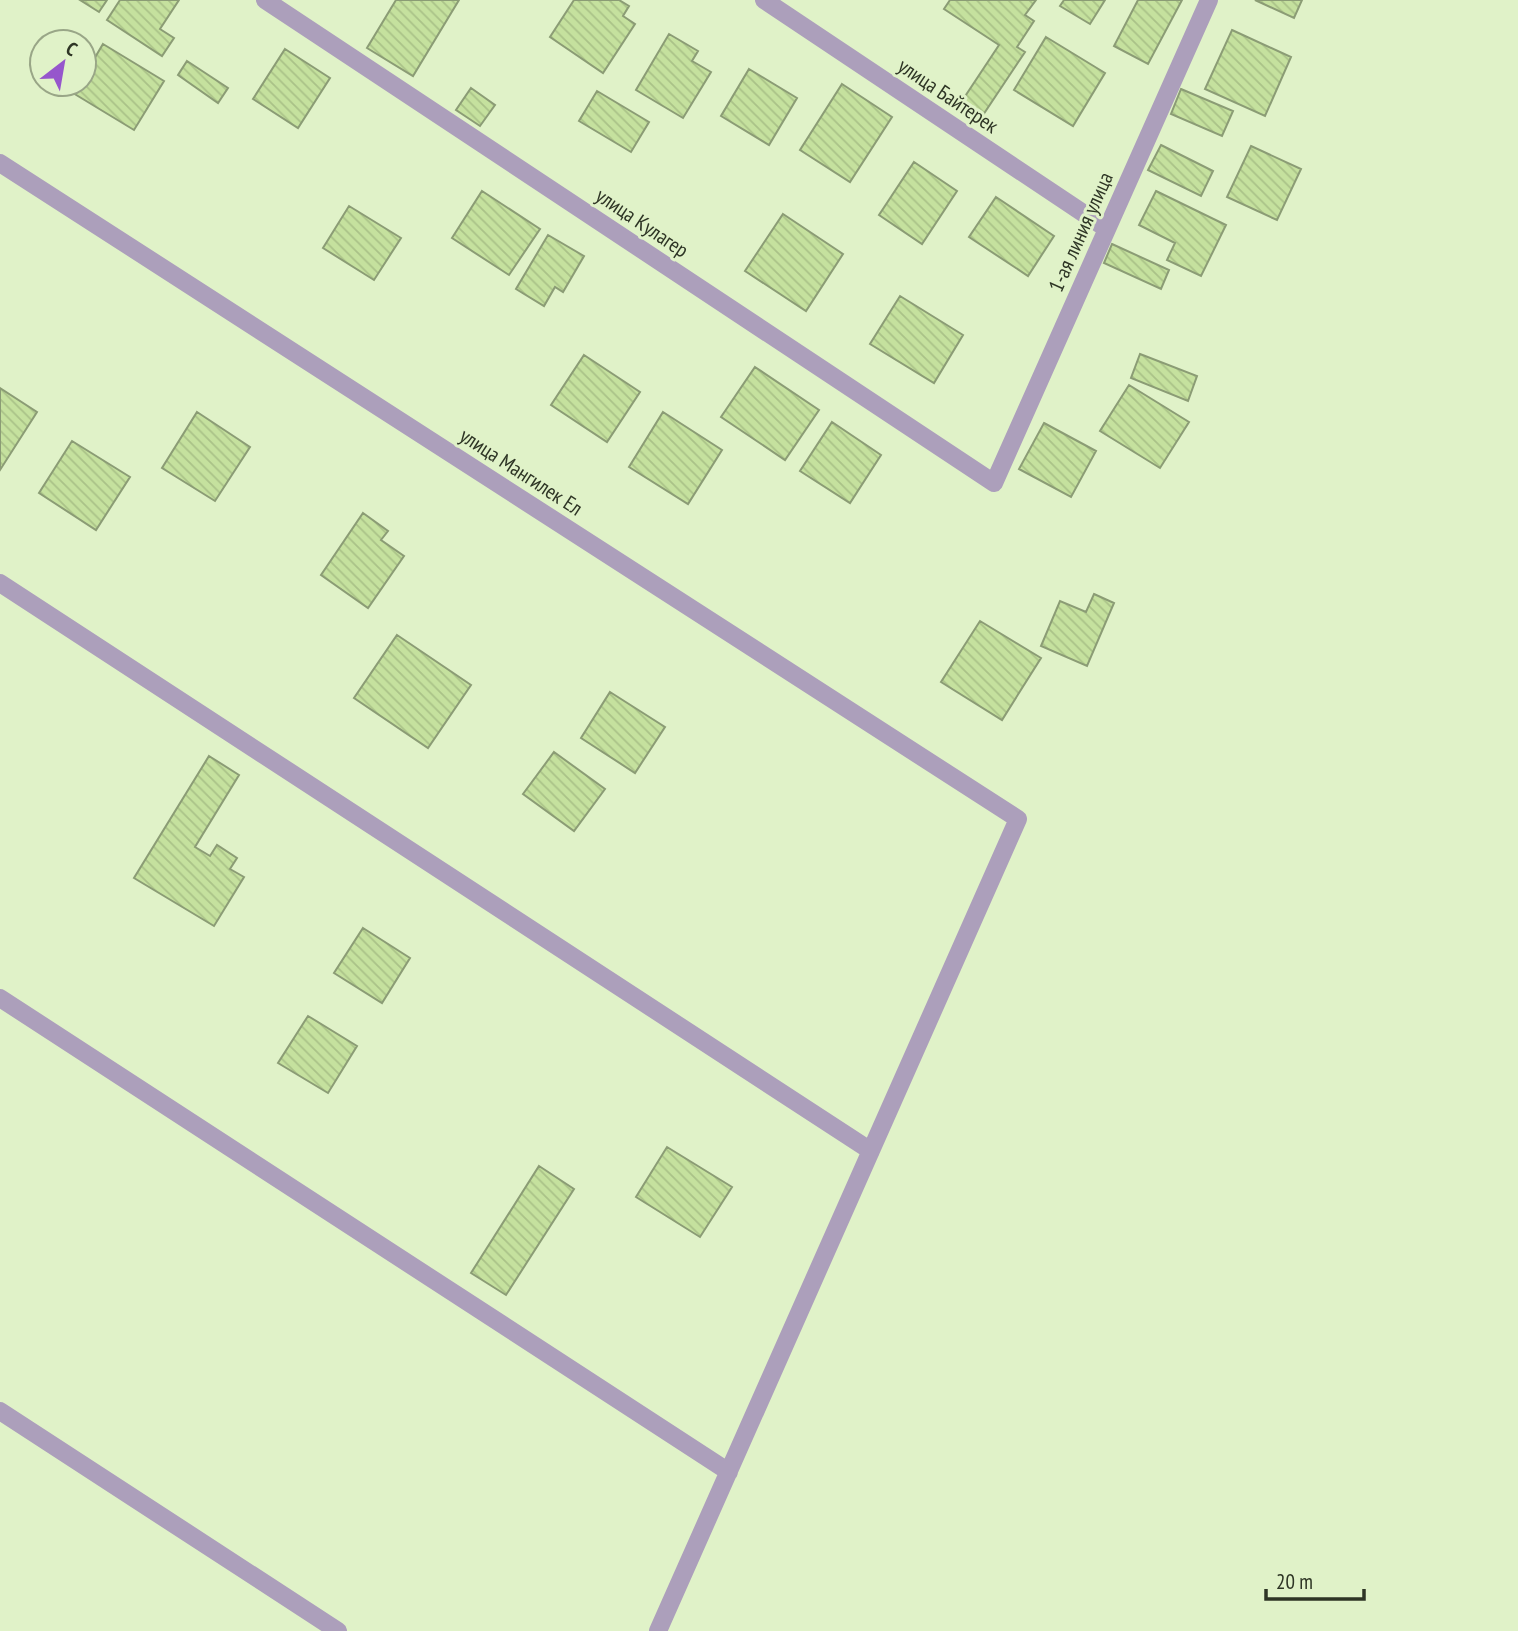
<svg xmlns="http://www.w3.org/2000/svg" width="1518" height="1631" font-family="'PT Sans Narrow',sans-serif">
	<defs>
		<pattern id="building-back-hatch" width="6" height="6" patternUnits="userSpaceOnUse" patternTransform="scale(1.75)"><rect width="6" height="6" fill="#c5e19e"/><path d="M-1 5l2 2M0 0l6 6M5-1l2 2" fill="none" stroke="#aac288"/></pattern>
	</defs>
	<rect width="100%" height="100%" fill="#e0f2c8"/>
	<!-- building -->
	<path fill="url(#building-back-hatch)" stroke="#8b9c75" stroke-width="2" d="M 80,0 L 107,0 L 99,12 Z
		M 120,0 L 179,0 L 160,29 L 174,38 L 162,56 L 107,20 Z
		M 396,0 L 459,0 L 413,76 L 367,48 Z
		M 574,0 L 619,0 L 629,6 L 623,16 L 635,24 L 603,73 L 550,37 Z
		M 950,0 L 1036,0 L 1025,15 L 1034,21 L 1017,47 L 1025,52 L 977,124 L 956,110 L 999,45 L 944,9 Z
		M 1064,0 L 1105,0 L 1090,24 L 1060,6 Z
		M 1138,0 L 1182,0 L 1148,64 L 1114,46 Z
		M 1255,0 L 1302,0 L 1294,18 Z
		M 1232,30 L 1291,57 L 1265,116 L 1205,89 Z
		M 669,34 L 698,51 L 692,61 L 711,72 L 683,118 L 636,90 Z
		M 1046,37 L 1105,73 L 1073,126 L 1014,90 Z
		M 103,44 L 164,81 L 134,130 L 73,93 L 79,84 L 84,84 L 84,76 Z
		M 285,49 L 330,78 L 298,128 L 253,99 Z
		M 187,61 L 228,88 L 218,103 L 178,75 Z
		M 749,69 L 797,98 L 769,145 L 721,116 Z
		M 842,84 L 892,117 L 850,182 L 800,150 Z
		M 471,88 L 495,105 L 480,126 L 456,110 Z
		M 1181,89 L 1233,111 L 1222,136 L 1171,114 Z
		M 597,91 L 649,122 L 631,152 L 579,121 Z
		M 1161,145 L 1213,171 L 1201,196 L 1148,170 Z
		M 1251,146 L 1301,169 L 1277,220 L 1227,197 Z
		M 914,162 L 957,191 L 922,244 L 879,215 Z
		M 482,191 L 540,229 L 509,275 L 452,238 Z
		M 1156,191 L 1226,225 L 1201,276 L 1167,260 L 1175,243 L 1139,225 Z
		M 996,197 L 1054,236 L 1028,276 L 969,237 Z
		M 349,206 L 401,238 L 374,280 L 323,248 Z
		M 783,214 L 843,254 L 806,311 L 745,271 Z
		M 548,235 L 584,256 L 563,292 L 555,287 L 544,306 L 516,289 Z
		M 1112,244 L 1169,270 L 1161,289 L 1104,263 Z
		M 900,296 L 963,335 L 934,383 L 870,344 Z
		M 1140,354 L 1197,376 L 1188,401 L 1131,378 Z
		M 584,355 L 640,392 L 607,442 L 551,405 Z
		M 755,367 L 819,410 L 785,460 L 721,417 Z
		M 1129,385 L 1189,422 L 1160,468 L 1100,431 Z
		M 0,388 L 37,412 L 0,470 Z
		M 197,412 L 250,447 L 215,501 L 162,468 Z
		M 663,412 L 722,450 L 688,504 L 629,467 Z
		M 832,422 L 881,455 L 850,503 L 800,471 Z
		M 1044,423 L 1096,451 L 1071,497 L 1019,469 Z
		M 72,441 L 130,477 L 96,530 L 39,493 Z
		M 363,513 L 388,531 L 381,540 L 404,556 L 368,608 L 321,575 Z
		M 1094,594 L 1114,603 L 1087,666 L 1041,646 L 1060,601 L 1086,612 Z
		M 980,621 L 1041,658 L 1002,720 L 941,682 Z
		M 397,635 L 471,685 L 428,748 L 354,698 Z
		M 610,692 L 665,727 L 635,773 L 581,738 Z
		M 554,752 L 605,789 L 574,831 L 523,794 Z
		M 209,756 L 239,775 L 195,847 L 210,856 L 217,845 L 237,858 L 230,869 L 244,877 L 214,926 L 134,878 Z
		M 363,928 L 410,958 L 382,1003 L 334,973 Z
		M 308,1016 L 357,1046 L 328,1093 L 278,1063 Z
		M 667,1147 L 732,1187 L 700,1237 L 636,1197 Z
		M 539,1166 L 574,1189 L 506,1295 L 471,1273 Z"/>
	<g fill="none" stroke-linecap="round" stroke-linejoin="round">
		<!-- minor -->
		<path stroke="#ac9fbb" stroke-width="18" d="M 265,0 L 994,483 L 1209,0
			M 764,0 L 1107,229
			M 0,163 L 1018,819 L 658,1631
			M 0,583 L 871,1151
			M 0,998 L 729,1472
			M 0,1411 L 338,1631"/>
	</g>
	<g text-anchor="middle" stroke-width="6" stroke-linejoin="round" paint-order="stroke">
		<!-- street labels -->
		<g font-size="21" fill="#2e3525" stroke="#e0f2c8">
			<text transform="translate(948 96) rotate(34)" y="7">улица Байтерек</text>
			<text transform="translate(642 223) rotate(34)" y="7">улица Кулагер</text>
			<text transform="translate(1081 232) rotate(-66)" y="7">1-ая линия улица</text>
			<text transform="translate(521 472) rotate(33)" y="7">улица Мангилек Ел</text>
		</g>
	</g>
	<!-- north arrow -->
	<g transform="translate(63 63) rotate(31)"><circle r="33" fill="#e0f2c8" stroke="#99a687" stroke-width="2"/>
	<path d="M0-5L12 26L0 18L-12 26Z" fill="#9656cc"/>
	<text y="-10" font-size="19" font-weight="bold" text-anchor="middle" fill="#2e3525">С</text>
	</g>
	<!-- scale -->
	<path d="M1266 1589v10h98v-10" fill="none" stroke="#2e3525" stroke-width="3.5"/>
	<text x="1276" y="1589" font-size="21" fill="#2e3525" stroke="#e0f2c8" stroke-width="5" paint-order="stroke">20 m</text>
</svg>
